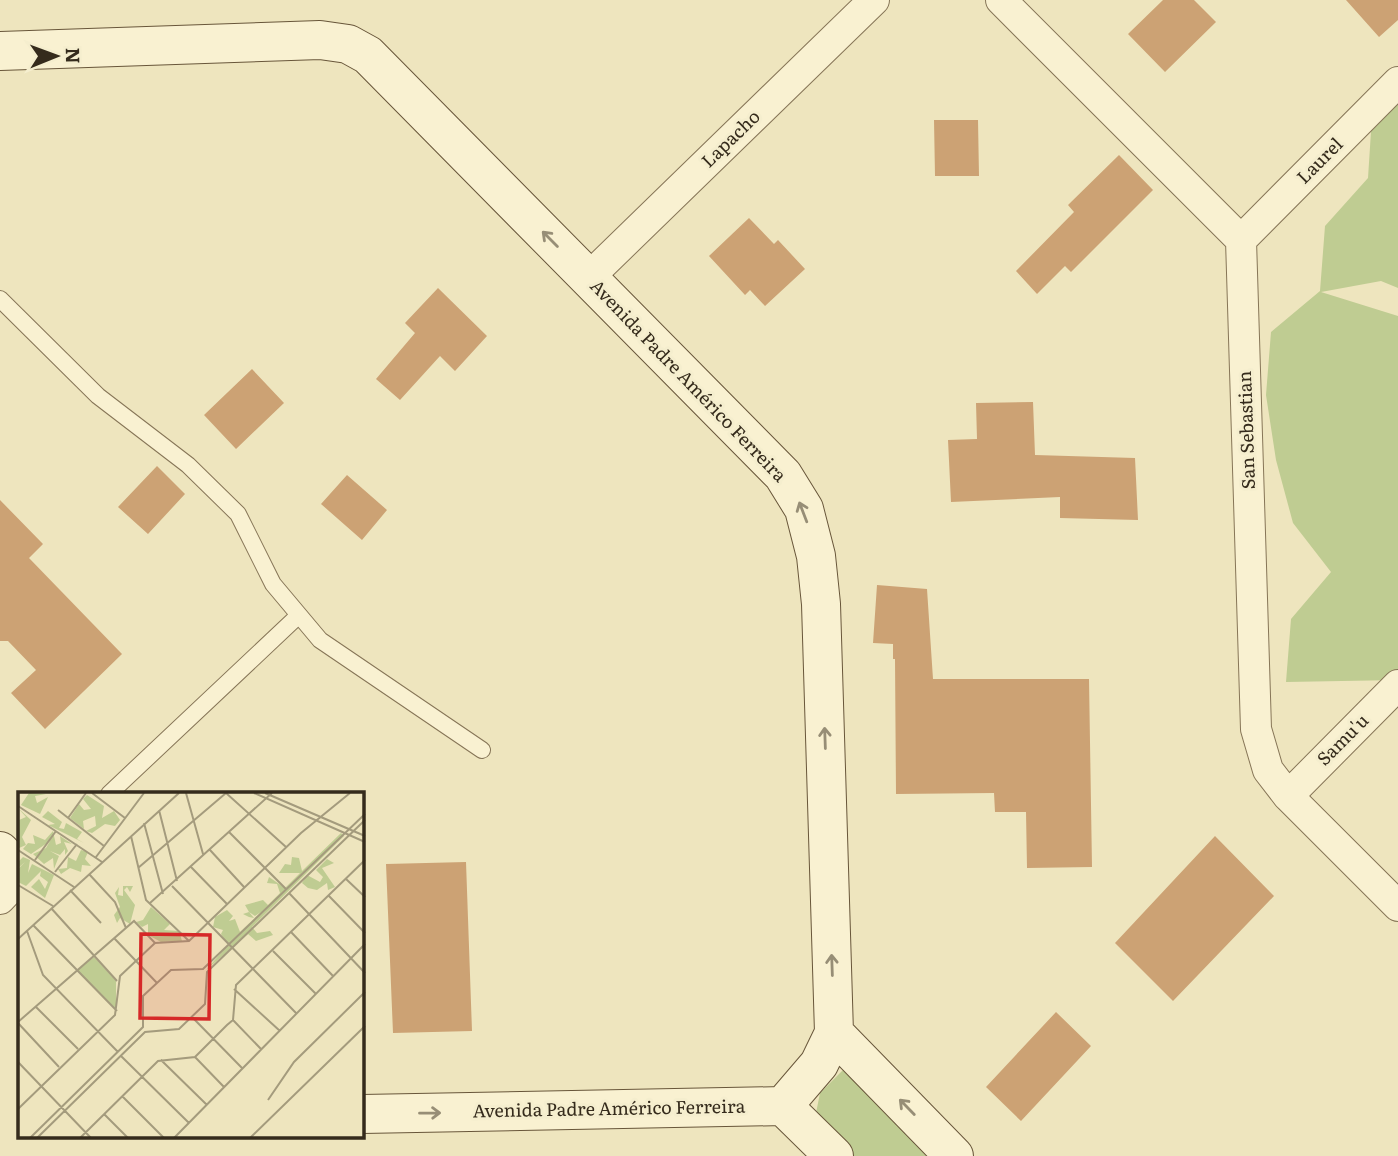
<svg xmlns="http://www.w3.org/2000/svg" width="1398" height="1156" font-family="Literata,serif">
	<rect width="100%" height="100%" fill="#eee5be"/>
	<!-- green -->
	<path fill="#bfcc92" d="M 1398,100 L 1398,288 L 1381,281 L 1321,292 L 1398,316 L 1398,680 L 1286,682 L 1291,619 L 1331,572 L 1293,523 L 1276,460 L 1266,395 L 1271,332 L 1320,291 L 1325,226 L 1368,178 L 1372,116 Z
		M 845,1068 L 958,1156 L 850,1156 L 815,1118 L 820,1093 Z"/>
	<!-- building -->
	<path fill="#cca274" d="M 1163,0 L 1194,0 L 1216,22 L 1165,72 L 1128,34 Z
		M 1346,0 L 1398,0 L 1398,20 L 1379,37 Z
		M 934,120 L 978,120 L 979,176 L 935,176 Z
		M 1119,155 L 1153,190 L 1071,272 L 1065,266 L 1037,294 L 1016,271 L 1074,212 L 1068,205 Z
		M 749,218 L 774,244 L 778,240 L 805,269 L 765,306 L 750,290 L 745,295 L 709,256 Z
		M 438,288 L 487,336 L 455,371 L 440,356 L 400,400 L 376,379 L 415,333 L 405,323 Z
		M 252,369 L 284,403 L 236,449 L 204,415 Z
		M 1033,402 L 1035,455 L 1135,458 L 1138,520 L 1060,518 L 1060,497 L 951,502 L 948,440 L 977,439 L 976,403 Z
		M 157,466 L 185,494 L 148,534 L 118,507 Z
		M 347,475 L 387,510 L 362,540 L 321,504 Z
		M 0,500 L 43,544 L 29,558 L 122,654 L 45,729 L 11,693 L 36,670 L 8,641 L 0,641 Z
		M 877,585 L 927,589 L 933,679 L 1089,679 L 1092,867 L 1027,868 L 1026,812 L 995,812 L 994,793 L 896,794 L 895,659 L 893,659 L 893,644 L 873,643 Z
		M 1215,836 L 1274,896 L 1173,1001 L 1115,943 Z
		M 466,862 L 472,1031 L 393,1033 L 386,864 Z
		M 1056,1012 L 1091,1046 L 1021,1121 L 986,1087 Z"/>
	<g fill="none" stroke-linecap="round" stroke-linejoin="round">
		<!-- lane casing -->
		<g stroke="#867557" stroke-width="18">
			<path id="lane" d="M 0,299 L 98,396 L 188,465 L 238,514 L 273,584 L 320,640 L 482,750
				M 109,794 L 299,615"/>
		</g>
		<!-- street casing -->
		<g stroke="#867557" stroke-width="32">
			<path id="street" d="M 1001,0 L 1241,240 L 1256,729 L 1268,770 L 1288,796 L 1398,906
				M 1241,240 L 1398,82
				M 588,278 L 874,0
				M 1288,796 L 1398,685
				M 0,899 L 19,879"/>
		</g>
		<!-- secondary casing -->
		<g stroke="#68563a" stroke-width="40">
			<path id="secondary" d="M 0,51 L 320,40 L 348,44 L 368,55 L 783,475 L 804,509 L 816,556 L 821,604 L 834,1033 L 954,1156
				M 0,851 L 19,871
				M 783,1106 L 819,1064 L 834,1033
				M 362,1114 L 783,1106 L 834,1156"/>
		</g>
		<!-- lane -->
		<use href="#lane" stroke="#f9f1d1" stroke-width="16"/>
		<!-- street -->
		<use href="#street" stroke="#f9f1d1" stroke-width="30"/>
		<!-- secondary -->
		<use href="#secondary" stroke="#f9f1d1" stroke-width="38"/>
	</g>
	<!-- one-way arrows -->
	<defs><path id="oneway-shaft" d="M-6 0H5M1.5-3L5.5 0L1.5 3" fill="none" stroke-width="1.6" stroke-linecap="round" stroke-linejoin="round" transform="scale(1.75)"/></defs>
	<g stroke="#978e76">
		<use href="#oneway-shaft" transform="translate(550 239) rotate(-135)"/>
		<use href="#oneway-shaft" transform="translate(803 512) rotate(-111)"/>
		<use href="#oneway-shaft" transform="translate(825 738) rotate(-92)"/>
		<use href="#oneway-shaft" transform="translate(832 965) rotate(-92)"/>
		<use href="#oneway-shaft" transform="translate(907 1107) rotate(-134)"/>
		<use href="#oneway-shaft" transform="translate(430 1113) rotate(-1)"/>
	</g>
	<g text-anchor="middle" stroke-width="6" stroke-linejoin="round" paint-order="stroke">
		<!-- street labels -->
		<g font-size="18" fill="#352b1c" stroke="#f5eece">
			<text transform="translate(731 139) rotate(-44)" y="6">Lapacho</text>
			<text transform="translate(1320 161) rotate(-45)" y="6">Laurel</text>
			<text transform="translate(688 381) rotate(46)" y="6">Avenida Padre Américo Ferreira</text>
			<text transform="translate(1247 430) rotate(-92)" y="6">San Sebastian</text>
			<text transform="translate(1343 740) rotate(-45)" y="6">Samu'u</text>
			<text transform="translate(609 1109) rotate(-1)" y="6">Avenida Padre Américo Ferreira</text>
		</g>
	</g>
	<!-- overview -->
	<g transform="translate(18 792)">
		<rect width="346" height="346" fill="#eee5be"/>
		<path d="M 11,1 L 28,2 L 17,4 L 19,11 L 30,5 L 22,22 L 3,13 ZM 69,3 L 86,14 L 84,26 L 96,19 L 102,28 L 97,34 L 87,32 L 74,41 L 68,39 L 78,34 L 77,24 L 65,29 L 66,37 L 52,26 L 61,12 L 66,18 L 73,17 L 65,7 ZM 0,16 L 13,28 L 4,45 L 8,53 L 1,56 L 1,28 L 8,25 ZM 30,19 L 44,30 L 41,36 L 46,37 L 48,31 L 64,40 L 59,47 L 66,51 L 30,33 L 37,32 L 24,25 ZM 35,39 L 38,53 L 43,51 L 42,44 L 54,52 L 46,50 L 50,59 L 47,63 L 47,57 L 42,63 L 32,59 L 41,64 L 36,77 L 35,66 L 26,72 L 15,62 L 28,56 L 32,49 L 13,62 L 5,57 L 10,51 L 17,52 L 15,43 L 27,48 ZM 323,41 L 326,44 L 234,135 L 239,141 L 252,139 L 255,143 L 238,149 L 230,142 L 188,178 L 210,153 L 203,142 L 205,138 L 195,135 L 197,125 L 209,118 L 215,124 L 211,129 L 217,127 L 222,140 L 243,120 L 237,124 L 231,120 L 236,126 L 231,125 L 225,122 L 231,120 L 227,113 L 245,108 L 250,113 L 262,101 L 259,92 L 249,91 L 251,85 L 267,96 L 282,81 L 261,81 L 267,72 L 273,73 L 274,65 L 281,66 L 284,79 ZM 63,58 L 70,60 L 67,67 L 73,74 L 64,73 L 63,80 L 52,76 L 43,82 L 40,77 L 49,76 L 50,65 L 58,69 ZM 5,65 L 12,68 L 10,81 L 14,72 L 36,83 L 27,106 L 13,95 L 21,87 L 27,97 L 30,90 L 22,84 L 23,79 L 8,94 L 0,90 L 0,77 L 7,70 L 0,76 L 0,70 ZM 309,67 L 316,71 L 304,76 L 317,95 L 310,98 L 309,91 L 299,98 L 290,96 L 284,91 L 289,83 L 302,90 L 305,85 L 298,78 ZM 105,94 L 115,94 L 112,100 L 109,95 L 106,98 L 117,113 L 112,132 L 102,126 L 99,131 L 96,123 L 102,115 L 97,101 L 101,95 L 100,103 L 105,104 ZM 133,115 L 152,132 L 146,138 L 161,139 L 164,149 L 143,150 L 130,143 L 130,132 L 124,135 L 118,130 L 125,128 ZM 76,165 L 98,189 L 98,217 L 59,179 Z" fill="#bfcc92"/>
		<path fill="none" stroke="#a49b7d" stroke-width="2" d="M 74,1 L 107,26M 168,1 L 185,62M 208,1 L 268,55M 236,1 L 347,50M 247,1 L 347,44M 0,14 L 84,70M 40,18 L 86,54M 141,18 L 159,89M 50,26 L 68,1M 126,31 L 145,102M 211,40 L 268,97M 113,44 L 128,108 L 171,149M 0,58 L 56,95M 192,58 L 226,95M 78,65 L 126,1M 17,68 L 38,39M 173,75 L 209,112M 120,76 L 208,1M 37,80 L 59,52M 71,82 L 97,110 L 108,136M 328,87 L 347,105M 0,93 L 35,114M 154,94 L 279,222M 52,98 L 83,131M 271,101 L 347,181M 310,103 L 347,141M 132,111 L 254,1M 33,116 L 99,189M 15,133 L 99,219M 9,139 L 25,183 L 100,260M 273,140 L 315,184M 96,146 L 139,191M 0,147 L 161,1M 255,159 L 298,202M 216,197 L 262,239M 17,214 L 60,257M 174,225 L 224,276M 215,228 L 243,257M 0,230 L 116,129 L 137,151M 0,231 L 41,275M 103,264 L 171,331M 177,265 L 206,295M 143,268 L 189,313M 0,270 L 73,346M 104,304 L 146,346M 250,308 L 276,270 L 347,200M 0,317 L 97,223 L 102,184 L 137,151 L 171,149 L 283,41 L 332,1M 86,322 L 110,346M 12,346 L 125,235 L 125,204 L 153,178 L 185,177 L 347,22M 19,346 L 127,240 L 161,237 L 187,212 L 189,180 L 347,28M 62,346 L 140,269 L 177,265 L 209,233 L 215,228 L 218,193 L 347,68M 156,346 L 347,152M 232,346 L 347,234"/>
		<path fill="#d62828" fill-opacity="0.15" stroke="#d62828" stroke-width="3.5" d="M 123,142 L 192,143 L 191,227 L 122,226 Z"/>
		<rect width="346" height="346" fill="none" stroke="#352b1c" stroke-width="3.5"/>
	</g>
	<!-- north arrow -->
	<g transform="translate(56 56) rotate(89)" stroke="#f5eece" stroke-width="5" paint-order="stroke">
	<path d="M0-5L12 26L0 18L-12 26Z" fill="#352b1c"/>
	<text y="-10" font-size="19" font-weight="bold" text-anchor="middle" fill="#352b1c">N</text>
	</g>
</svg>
